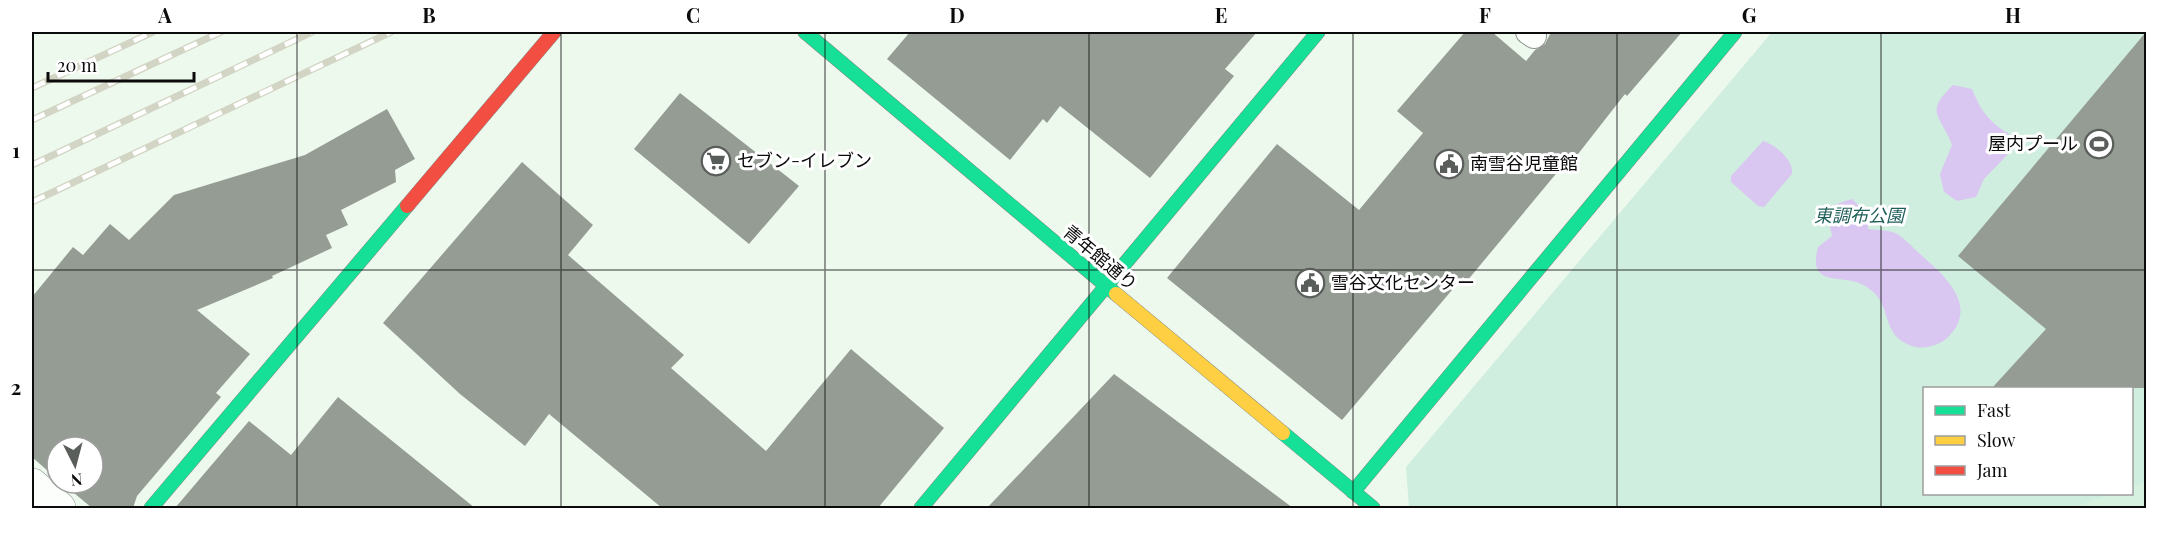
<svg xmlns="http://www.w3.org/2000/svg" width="2178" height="540" font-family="'Playfair Display','Noto Sans JP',serif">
	<rect width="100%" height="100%" fill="#eef9ee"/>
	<!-- green -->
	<path fill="#cfeedf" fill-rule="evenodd" d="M 1772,32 L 2146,32 L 2146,508 L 1409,508 L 1406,467 ZM 1924,388 L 2132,388 L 2132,494 L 1924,494 Z"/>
	<!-- pitch -->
	<path fill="#d7f1e1" d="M 2146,482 L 2146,508 L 2072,508 L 2111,494 L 2132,494 L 2132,486 Z"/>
	<!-- water -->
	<path fill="#dac7f1" d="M 1953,85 L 1972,89 C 1981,111 1989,122 2009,134 L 2009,153 L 1984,179 L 1976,197 L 1957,201 L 1944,192 L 1940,174 L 1952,145 C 1940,114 1924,113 1953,85 Z
		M 1763,141 C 1776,145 1794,160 1792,174 L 1764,207 L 1758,206 L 1731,182 L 1731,176 Z
		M 1852,199 L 1868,215 L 1868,229 C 1877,230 1888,230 1895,233 C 1905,238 1912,247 1920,254 C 1945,276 1981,307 1946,339 C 1939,345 1925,349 1916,347 C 1874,336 1899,300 1859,283 C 1840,275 1807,287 1818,247 L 1832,236 L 1830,227 L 1831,209 L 1836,204 Z"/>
	<!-- building -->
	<path fill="#959c94" d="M 910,32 L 1257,32 L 1225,69 L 1234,76 L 1150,178 L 1060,106 L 1047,123 L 1043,119 L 1010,160 L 887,59 Z
		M 1465,32 L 1492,32 L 1526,61 L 1535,50 L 1545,44 L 1551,32 L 1682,32 L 1627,96 L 1625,94 L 1564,172 L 1560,169 L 1467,281 L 1463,277 L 1342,420 L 1167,278 L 1277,144 L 1359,210 L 1423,133 L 1397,111 Z
		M 2146,32 L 2146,388 L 1992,388 L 2046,329 L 1958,256 Z
		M 680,93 L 799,186 L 749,244 L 634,149 Z
		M 387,109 L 415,159 L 395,170 L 396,182 L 341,210 L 348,225 L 326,235 L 332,248 L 272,276 L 273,278 L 197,310 L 250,354 L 216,393 L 221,397 L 137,496 L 133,508 L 92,508 L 62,483 L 93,483 L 93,447 L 57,447 L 57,479 L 32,457 L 32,297 L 73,247 L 83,255 L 110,224 L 129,240 L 174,195 L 305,155 Z
		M 522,162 L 593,225 L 568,255 L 684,355 L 671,368 L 766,451 L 851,349 L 944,428 L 878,508 L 662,508 L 549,414 L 525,446 L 460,394 L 383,323 Z
		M 1114,374 L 1293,508 L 987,508 Z
		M 338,397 L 475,508 L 175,508 L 249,421 L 291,455 Z"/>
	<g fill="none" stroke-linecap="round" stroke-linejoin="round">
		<!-- lane casing -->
		<g stroke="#8d928d" stroke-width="26">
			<path id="lane" d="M 1528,32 L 1534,36"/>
		</g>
		<!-- street casing -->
		<g stroke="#8d928d" stroke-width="34">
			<path id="street" d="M 32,485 L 59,508"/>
		</g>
		<!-- fast casing -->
		<g stroke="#848984" stroke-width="15">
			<path id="fast" d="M 805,32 L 1116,294
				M 1283,433 L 1373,508
				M 1353,492 L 1735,32
				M 151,508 L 407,206
				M 921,508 L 1318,32"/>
		</g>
		<!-- slow casing -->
		<g stroke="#848984" stroke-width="15">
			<path id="slow" d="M 1116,294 L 1283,433"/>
		</g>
		<!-- jam casing -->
		<g stroke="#848984" stroke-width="15">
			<path id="jam" d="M 407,206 L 554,32"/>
		</g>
		<!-- lane -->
		<use href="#lane" stroke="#fcfefc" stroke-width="24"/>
		<!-- street -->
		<use href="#street" stroke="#fcfefc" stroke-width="33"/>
		<!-- fast -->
		<use href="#fast" stroke="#16e098" stroke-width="14"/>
		<!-- slow -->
		<use href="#slow" stroke="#ffcf43" stroke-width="14"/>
		<!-- jam -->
		<use href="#jam" stroke="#f24e42" stroke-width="14"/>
		<!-- rail casing -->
		<g stroke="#d2d4c4" stroke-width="7">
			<path id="rail" d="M 32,88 L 153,32
				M 32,120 L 221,32
				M 32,165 L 312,32
				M 32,202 L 391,32"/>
		</g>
		<!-- rail -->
		<use href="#rail" stroke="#fff" stroke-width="4.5" stroke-dasharray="14" stroke-linecap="butt"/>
	</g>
	<!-- grid -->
	<path fill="none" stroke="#0b0b0b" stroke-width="1.5" stroke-opacity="0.55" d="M 297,32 L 297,508M 561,32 L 561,508M 825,32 L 825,508M 1089,32 L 1089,508M 1353,32 L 1353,508M 1617,32 L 1617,508M 1881,32 L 1881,508M 32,270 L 2146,270"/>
	<!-- icons -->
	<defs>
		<g id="stadium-ring" transform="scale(1.5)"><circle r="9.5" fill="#fff" stroke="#5a5e5a" stroke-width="1.5"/><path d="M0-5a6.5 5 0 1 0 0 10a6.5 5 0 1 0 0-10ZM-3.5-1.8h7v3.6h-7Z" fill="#5a5e5a"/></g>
		<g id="supermarket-ring" transform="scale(1.5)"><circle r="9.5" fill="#fff" stroke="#5a5e5a" stroke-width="1.5"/><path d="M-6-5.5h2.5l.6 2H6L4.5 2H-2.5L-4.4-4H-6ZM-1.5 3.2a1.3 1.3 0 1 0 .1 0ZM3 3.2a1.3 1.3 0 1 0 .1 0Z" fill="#5a5e5a"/></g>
		<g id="civic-ring" transform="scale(1.5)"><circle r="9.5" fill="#fff" stroke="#5a5e5a" stroke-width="1.5"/><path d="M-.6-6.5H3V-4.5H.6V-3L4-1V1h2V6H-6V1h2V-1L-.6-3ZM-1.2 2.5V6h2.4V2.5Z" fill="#5a5e5a"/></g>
	</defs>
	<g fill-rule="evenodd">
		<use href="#stadium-ring" x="2099" y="144"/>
		<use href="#supermarket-ring" x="716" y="161"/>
		<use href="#civic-ring" x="1449" y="164"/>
		<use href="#civic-ring" x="1310" y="283"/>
	</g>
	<g text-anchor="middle" stroke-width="6" stroke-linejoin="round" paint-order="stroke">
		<!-- poi labels -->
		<g font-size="18" fill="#0b0b0b" stroke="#fff" text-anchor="start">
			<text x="2078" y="150" text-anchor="end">屋内プール</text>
			<text x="737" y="167">セブン-イレブン</text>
			<text x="1470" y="170">南雪谷児童館</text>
			<text x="1331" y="289">雪谷文化センター</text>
		</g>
		<!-- park labels -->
		<g font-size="18" font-style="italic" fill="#1f5e59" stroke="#fff">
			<text x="1859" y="222">東調布公園</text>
		</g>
		<!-- street labels -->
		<g font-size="18" fill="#0b0b0b" stroke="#fff">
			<text transform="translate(1100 258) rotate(40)" y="6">青年館通り</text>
		</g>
	</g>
	<!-- border -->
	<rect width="2178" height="540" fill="none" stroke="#ffffff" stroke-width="66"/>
	<!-- legend -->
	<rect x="1923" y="387" width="210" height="108" fill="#ffffff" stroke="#9d9d9d" stroke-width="1.5"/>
	<rect x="1935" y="406" width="30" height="9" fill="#16e098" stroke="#9d9d9d" stroke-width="1.5"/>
	<text x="1977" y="417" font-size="18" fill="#0b0b0b">Fast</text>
	<rect x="1935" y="436" width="30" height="9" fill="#ffcf43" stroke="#9d9d9d" stroke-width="1.5"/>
	<text x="1977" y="447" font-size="18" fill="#0b0b0b">Slow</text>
	<rect x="1935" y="466" width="30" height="9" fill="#f24e42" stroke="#9d9d9d" stroke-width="1.5"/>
	<text x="1977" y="477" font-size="18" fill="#0b0b0b">Jam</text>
	<!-- north arrow -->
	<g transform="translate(75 465) rotate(174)"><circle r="28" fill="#ffffff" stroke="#9d9d9d" stroke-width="1.5"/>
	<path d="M0-4.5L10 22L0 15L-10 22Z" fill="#5a5e5a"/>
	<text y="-9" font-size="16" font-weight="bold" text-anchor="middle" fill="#0b0b0b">N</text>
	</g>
	<!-- scale -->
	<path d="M48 72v9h146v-9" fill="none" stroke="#0b0b0b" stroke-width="3"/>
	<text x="57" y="72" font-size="18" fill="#0b0b0b" stroke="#ffffff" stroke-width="4.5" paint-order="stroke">20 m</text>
	<rect x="33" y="33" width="2112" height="474" fill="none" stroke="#0b0b0b" stroke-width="2"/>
	<g font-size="20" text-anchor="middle" font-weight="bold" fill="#0b0b0b">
		<text x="165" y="23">A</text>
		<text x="429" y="23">B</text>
		<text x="693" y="23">C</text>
		<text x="957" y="23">D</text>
		<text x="1221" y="23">E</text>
		<text x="1485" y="23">F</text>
		<text x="1749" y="23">G</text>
		<text x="2013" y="23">H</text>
		<text x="16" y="158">1</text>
		<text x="16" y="395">2</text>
	</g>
</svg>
